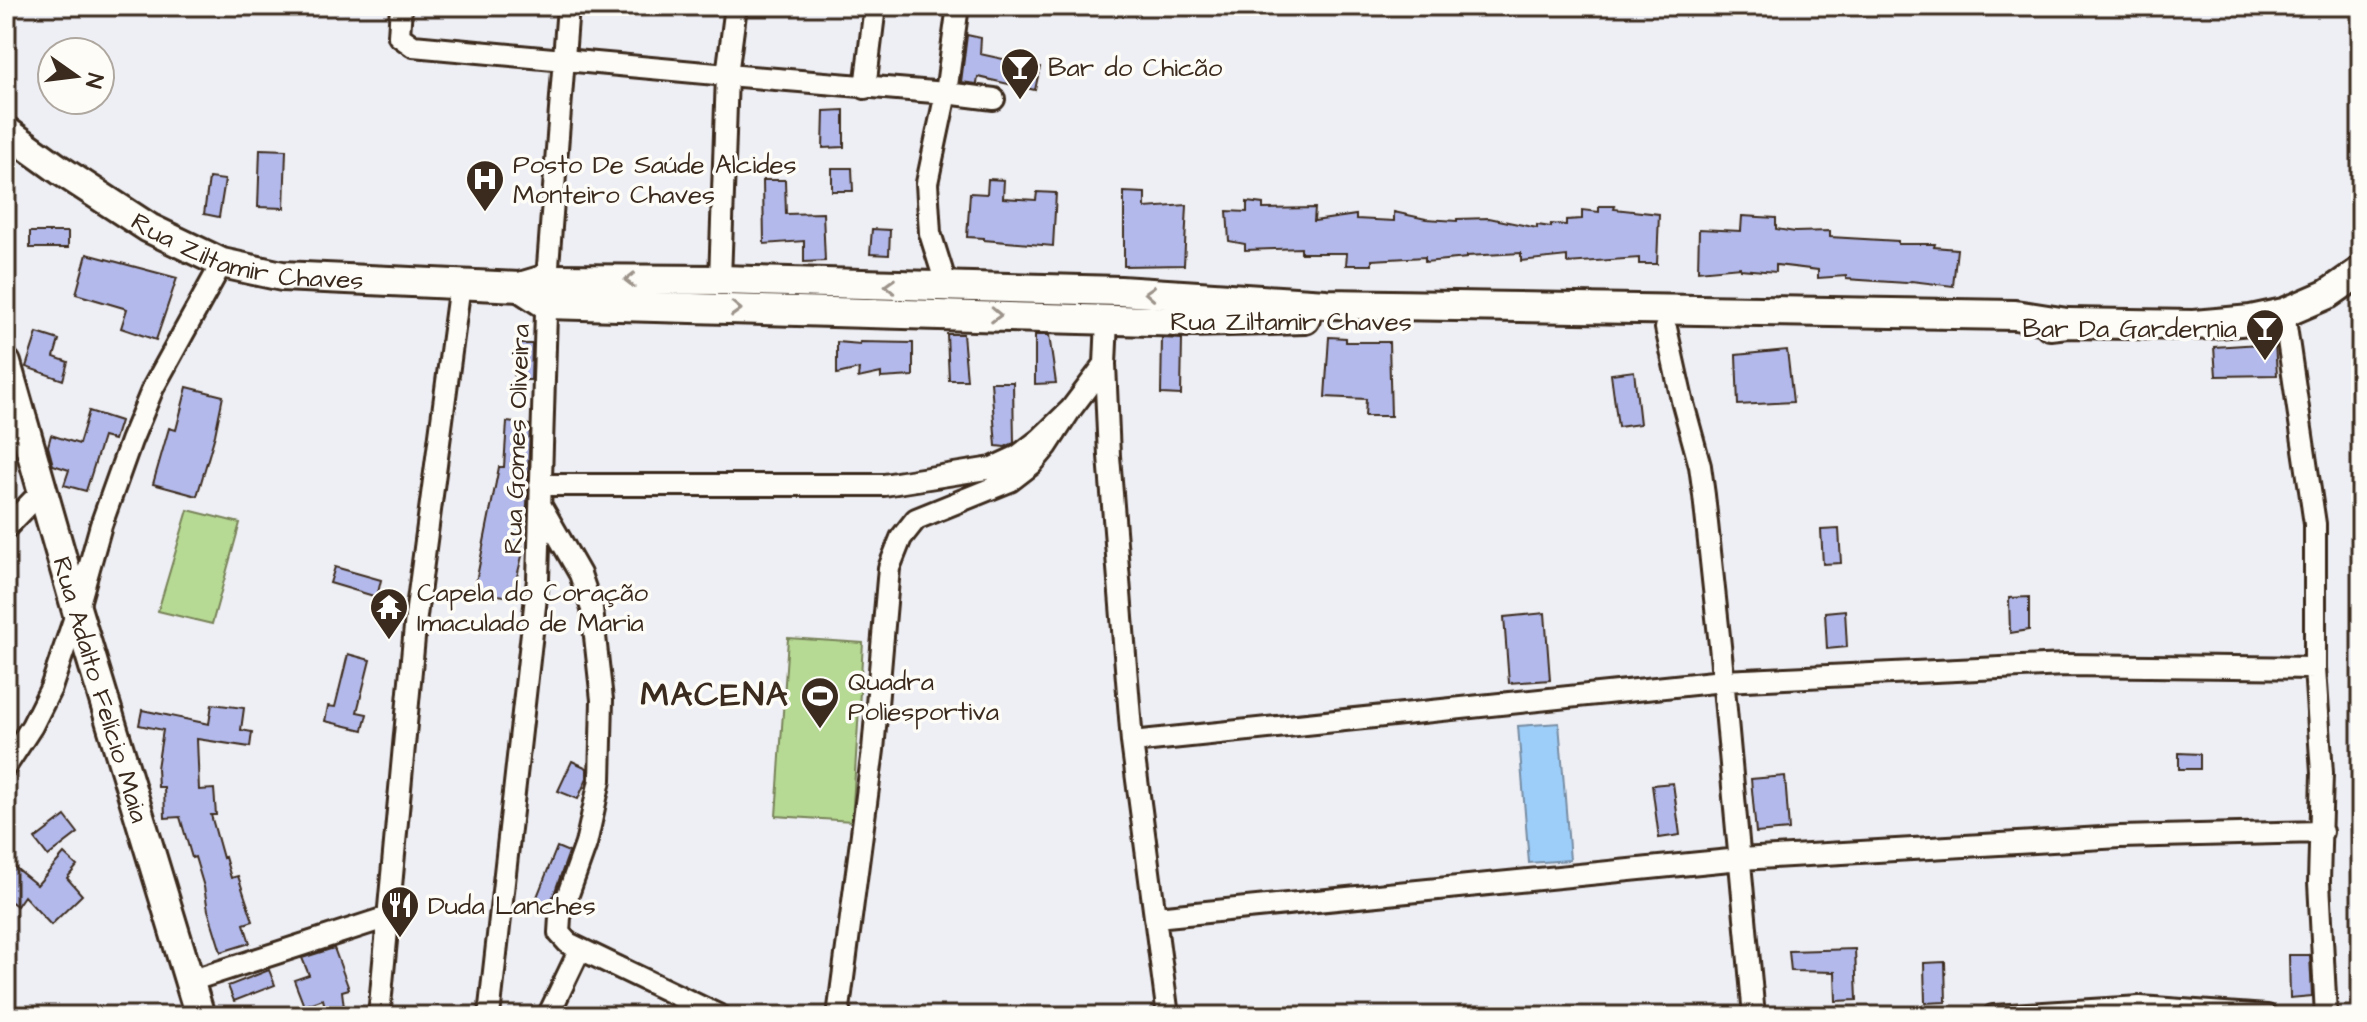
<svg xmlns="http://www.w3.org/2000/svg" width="2367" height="1022" font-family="'Architects Daughter',sans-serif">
	<rect width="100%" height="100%" fill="#eeeff5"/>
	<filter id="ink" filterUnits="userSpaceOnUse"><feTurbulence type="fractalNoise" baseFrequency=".0125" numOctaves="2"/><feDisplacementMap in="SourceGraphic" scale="16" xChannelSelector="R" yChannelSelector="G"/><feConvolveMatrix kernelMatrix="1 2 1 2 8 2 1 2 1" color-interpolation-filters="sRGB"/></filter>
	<g filter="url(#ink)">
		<!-- green -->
		<path fill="#b6da94" stroke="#788259" stroke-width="2" d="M 188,510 L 240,523 L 212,624 L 158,611 Z
			M 788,638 L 863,643 L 852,821 L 776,816 Z"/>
		<!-- water -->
		<path fill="#9dcefa" stroke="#768ca2" stroke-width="2" d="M 1559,723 L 1570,860 L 1529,863 L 1518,726 Z"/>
		<!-- building -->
		<path fill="#b3baeb" stroke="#3b2a1e" stroke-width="2" d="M 967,35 L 981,38 L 980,54 L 1040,67 L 1035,90 L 978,77 L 977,84 L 961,82 Z
			M 844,110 L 844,147 L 823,148 L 824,111 Z
			M 260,149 L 286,150 L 284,208 L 258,207 Z
			M 832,168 L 852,168 L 853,191 L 832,191 Z
			M 209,178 L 225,180 L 219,217 L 204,214 Z
			M 988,179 L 1004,180 L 1003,198 L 1036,200 L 1037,192 L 1056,193 L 1053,246 L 984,240 L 984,238 L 967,237 L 970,193 L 987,194 Z
			M 763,180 L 785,180 L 786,214 L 823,213 L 825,261 L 804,262 L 804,241 L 764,244 Z
			M 1124,192 L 1145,193 L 1145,208 L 1187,205 L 1184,265 L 1124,266 Z
			M 1247,202 L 1263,204 L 1263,209 L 1315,208 L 1314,221 L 1356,215 L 1356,219 L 1394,221 L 1394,212 L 1426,219 L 1457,221 L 1457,219 L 1489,218 L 1537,228 L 1537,225 L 1551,227 L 1551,224 L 1566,225 L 1566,220 L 1582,219 L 1582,210 L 1599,212 L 1599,206 L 1615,206 L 1614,209 L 1659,214 L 1657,264 L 1639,264 L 1639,258 L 1567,263 L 1567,256 L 1521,261 L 1521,253 L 1467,256 L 1467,258 L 1425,262 L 1425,257 L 1372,260 L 1372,265 L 1346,265 L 1347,253 L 1301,253 L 1301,248 L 1245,250 L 1245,244 L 1229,241 L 1227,211 L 1247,212 Z
			M 1742,216 L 1776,218 L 1776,229 L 1795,232 L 1830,231 L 1830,237 L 1898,241 L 1898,244 L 1935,244 L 1934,247 L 1957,249 L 1953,286 L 1911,281 L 1906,283 L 1846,279 L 1846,276 L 1818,278 L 1818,270 L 1776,265 L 1776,272 L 1740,269 L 1740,267 L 1698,271 L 1699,229 L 1741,231 Z
			M 872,229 L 890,230 L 889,255 L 870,254 Z
			M 30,232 L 68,232 L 68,248 L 30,248 Z
			M 87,254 L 177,278 L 156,340 L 121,328 L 127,309 L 76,294 Z
			M 37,333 L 59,340 L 54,357 L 68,362 L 63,380 L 26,367 Z
			M 947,334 L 963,334 L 967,380 L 949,380 Z
			M 1035,335 L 1049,335 L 1056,383 L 1035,384 Z
			M 1329,337 L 1346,338 L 1346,342 L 1389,342 L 1391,416 L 1365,416 L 1366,399 L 1325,397 Z
			M 1162,338 L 1182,339 L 1181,395 L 1161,394 Z
			M 837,342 L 860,344 L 860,342 L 913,343 L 913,376 L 881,378 L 881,373 L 858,378 L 859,369 L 837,374 Z
			M 2275,343 L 2277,375 L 2216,376 L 2214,347 Z
			M 516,344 L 532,344 L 531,380 L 514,380 Z
			M 1787,350 L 1793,402 L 1738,405 L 1736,355 Z
			M 1634,371 L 1640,424 L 1618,427 L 1611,374 Z
			M 991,382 L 1013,382 L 1014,443 L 1005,447 L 996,446 Z
			M 187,387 L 223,396 L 215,435 L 197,496 L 153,484 L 169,428 L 176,430 Z
			M 89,411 L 120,421 L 114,440 L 103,437 L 86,491 L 64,485 L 69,470 L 53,465 L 48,446 L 51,435 L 79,444 Z
			M 507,422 L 530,425 L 527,505 L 521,551 L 523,552 L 512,597 L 474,592 L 499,467 L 504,467 Z
			M 1839,529 L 1841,563 L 1823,564 L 1821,530 Z
			M 335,567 L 381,580 L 377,597 L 330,583 Z
			M 2029,597 L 2029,630 L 2010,633 L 2009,598 Z
			M 1845,610 L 1847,647 L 1827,649 L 1825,612 Z
			M 1545,613 L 1550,680 L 1509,683 L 1504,617 Z
			M 348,654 L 370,660 L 357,712 L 367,714 L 363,730 L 325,721 L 328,706 L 335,707 Z
			M 212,704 L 244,708 L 241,730 L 252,732 L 250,747 L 197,739 L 199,790 L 214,789 L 216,815 L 211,815 L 223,858 L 225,857 L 231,878 L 238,876 L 253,921 L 244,924 L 250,943 L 221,952 L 208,910 L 204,887 L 195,857 L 192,858 L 180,817 L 165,818 L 164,787 L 158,787 L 157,768 L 163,730 L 139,725 L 142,710 L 209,724 Z
			M 2179,753 L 2200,754 L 2200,769 L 2179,769 Z
			M 572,761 L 587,768 L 587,778 L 578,799 L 558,791 Z
			M 1785,776 L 1789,830 L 1756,833 L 1751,779 Z
			M 1673,783 L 1680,835 L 1659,838 L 1652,785 Z
			M 65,816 L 78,833 L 48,856 L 35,839 Z
			M 557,847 L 569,852 L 549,908 L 535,902 Z
			M 64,854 L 77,866 L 67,878 L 82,895 L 51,925 L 24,896 L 17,906 L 6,898 L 6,875 L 13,866 L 37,885 Z
			M 334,948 L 349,989 L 342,991 L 345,1016 L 327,1016 L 323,999 L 304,1006 L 294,980 L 309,975 L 302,958 Z
			M 1855,949 L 1857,1000 L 1836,1001 L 1835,972 L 1791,971 L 1789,951 Z
			M 2289,955 L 2310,955 L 2312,996 L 2290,998 Z
			M 1945,962 L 1946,1002 L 1925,1003 L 1924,963 Z
			M 269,970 L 275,985 L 234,1001 L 228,986 Z"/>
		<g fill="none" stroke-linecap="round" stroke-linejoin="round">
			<!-- street casing -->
			<g stroke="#3b2a1e" stroke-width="26">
				<path id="street" d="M 401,6 L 399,36 L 413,46 L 727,75 L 946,93 L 994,99
					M 865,88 L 875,6
					M 720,280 L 727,75 L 736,6
					M 947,287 L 930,233 L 927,183 L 946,93 L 958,6
					M 2284,313 L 2315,524 L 2315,668 L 2322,773 L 2319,882 L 2326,1016
					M 1107,320 L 1105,364 L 1109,456 L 1132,742 L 1168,1016
					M 1666,328 L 1682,400 L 1700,466 L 1704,495 L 1721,655 L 1754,1016
					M 540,485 L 884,485 L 992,468 L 1018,456 L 1040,439 L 1071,409 L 1105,364
					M 541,506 L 580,574 L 592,609 L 602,700 L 600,780 L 586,844 L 560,917 L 559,933 L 568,943 L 720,1016
					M 6,528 L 43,490
					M 1132,742 L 1723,681 L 2065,665 L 2315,668
					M 6,766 L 32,726 L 51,688 L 77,611 L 101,525 L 131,441 L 153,388 L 222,263
					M 1156,917 L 1740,859 L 2120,837 L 2322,832
					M 190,981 L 388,917
					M 379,1016 L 416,616 L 460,284
					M 489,1016 L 538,579 L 547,279 L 568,6
					M 548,1016 L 580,949
					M 838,1016 L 873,750 L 889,568 L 901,538 L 916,519 L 1010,481 L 1032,464 L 1047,446 L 1071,409
					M 1993,1016 L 2140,1007 L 2267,1016"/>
			</g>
			<!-- secondary casing -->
			<g stroke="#3b2a1e" stroke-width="34">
				<g id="secondary">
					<path id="s1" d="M 6,131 L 60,170 L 149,228 L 222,263 L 282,276 L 520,287 L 547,279 L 720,280 L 1120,291 L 1326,304 L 2015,315 L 2067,323"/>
					<path d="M 520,287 L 546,304 L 1189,322 L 1305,319"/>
					<path d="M 2050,325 L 2067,323 L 2194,325 L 2251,320 L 2284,313 L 2328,294 L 2361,271"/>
					<path id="s2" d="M 6,363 L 77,611 L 200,1016"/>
				</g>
			</g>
			<!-- street -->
			<use href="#street" stroke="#fdfcf7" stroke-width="20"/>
			<!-- secondary -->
			<use href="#secondary" stroke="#fdfcf7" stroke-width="28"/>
		</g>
		<!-- one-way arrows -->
		<defs><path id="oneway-chevron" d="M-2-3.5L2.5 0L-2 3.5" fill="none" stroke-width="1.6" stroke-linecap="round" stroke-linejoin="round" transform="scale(2)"/></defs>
		<g stroke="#9c938a">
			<use href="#oneway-chevron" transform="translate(630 280) rotate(-180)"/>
			<use href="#oneway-chevron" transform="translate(890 286) rotate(-178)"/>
			<use href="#oneway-chevron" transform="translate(1150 293) rotate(-177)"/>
			<use href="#oneway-chevron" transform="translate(736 309) rotate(2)"/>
			<use href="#oneway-chevron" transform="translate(996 315) rotate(2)"/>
		</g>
	</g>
	<!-- icons -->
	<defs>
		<g id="bar-pin" transform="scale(2)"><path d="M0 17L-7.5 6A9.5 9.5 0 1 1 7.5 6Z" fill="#3b2a1e" stroke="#fdfcf7"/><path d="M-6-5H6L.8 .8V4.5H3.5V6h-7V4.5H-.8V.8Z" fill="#fff"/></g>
		<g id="hospital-pin" transform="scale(2)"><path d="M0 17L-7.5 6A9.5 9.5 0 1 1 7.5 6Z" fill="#3b2a1e" stroke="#fdfcf7"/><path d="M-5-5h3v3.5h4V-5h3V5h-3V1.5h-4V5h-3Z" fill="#fff"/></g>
		<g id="temple-pin" transform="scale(2)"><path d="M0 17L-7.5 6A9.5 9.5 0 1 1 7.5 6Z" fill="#3b2a1e" stroke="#fdfcf7"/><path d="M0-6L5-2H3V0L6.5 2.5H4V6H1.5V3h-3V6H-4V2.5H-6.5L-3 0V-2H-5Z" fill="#fff"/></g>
		<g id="stadium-pin" transform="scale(2)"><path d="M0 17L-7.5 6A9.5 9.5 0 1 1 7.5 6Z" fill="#3b2a1e" stroke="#fdfcf7"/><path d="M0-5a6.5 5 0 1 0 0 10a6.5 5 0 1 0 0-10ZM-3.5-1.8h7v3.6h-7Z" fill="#fff"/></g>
		<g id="restaurant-pin" transform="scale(2)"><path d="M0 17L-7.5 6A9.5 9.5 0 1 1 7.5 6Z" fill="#3b2a1e" stroke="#fdfcf7"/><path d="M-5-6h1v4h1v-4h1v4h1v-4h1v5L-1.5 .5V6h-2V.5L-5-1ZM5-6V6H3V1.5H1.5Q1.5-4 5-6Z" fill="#fff"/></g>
	</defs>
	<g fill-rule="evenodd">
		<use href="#bar-pin" x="1020" y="67"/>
		<use href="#hospital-pin" x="485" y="179"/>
		<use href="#bar-pin" x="2265" y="328"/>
		<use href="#temple-pin" x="389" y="607"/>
		<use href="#stadium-pin" x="820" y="696"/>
		<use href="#restaurant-pin" x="400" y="905"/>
	</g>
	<g text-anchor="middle" stroke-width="7" stroke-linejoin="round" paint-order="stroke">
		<!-- poi labels -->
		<g font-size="26" fill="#3b2a1e" stroke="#fdfcf7" text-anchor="start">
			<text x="1048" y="76">Bar do Chicão</text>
			<text x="513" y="173">Posto De Saúde Alcides<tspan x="513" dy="30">Monteiro Chaves</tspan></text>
			<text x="2237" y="337" text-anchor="end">Bar Da Gardernia</text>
			<text x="417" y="601">Capela do Coração<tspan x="417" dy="30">Imaculado de Maria</tspan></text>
			<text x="848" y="690">Quadra<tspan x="848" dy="30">Poliesportiva</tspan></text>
			<text x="428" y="914">Duda Lanches</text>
		</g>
		<!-- street labels -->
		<g font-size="26" fill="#3b2a1e" stroke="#fdfcf7">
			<text dy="9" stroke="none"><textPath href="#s1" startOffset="276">Rua Ziltamir Chaves</textPath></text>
			<text x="1291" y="330">Rua Ziltamir Chaves</text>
			<text transform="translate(516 439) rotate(-88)" y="9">Rua Gomes Oliveira</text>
			<text dy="9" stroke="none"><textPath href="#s2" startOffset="340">Rua Adalto Felício Maia</textPath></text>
		</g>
		<!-- district labels -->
		<g font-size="34" font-weight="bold" letter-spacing="2" fill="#3b2a1e" stroke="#fdfcf7">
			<text x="715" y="705">MACENA</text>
		</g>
	</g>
	<!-- margin -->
	<rect width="2367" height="1022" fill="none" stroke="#fdfcf7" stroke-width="32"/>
	<rect x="16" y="16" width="2335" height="990" fill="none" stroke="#3b2a1e" stroke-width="3" filter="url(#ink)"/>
	<!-- north arrow -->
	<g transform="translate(76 76) rotate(104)"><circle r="38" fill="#fdfcf7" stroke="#afa8a0" stroke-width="2"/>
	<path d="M0-6L14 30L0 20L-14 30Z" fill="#3b2a1e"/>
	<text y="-12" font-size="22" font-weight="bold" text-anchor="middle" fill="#3b2a1e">N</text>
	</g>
</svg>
